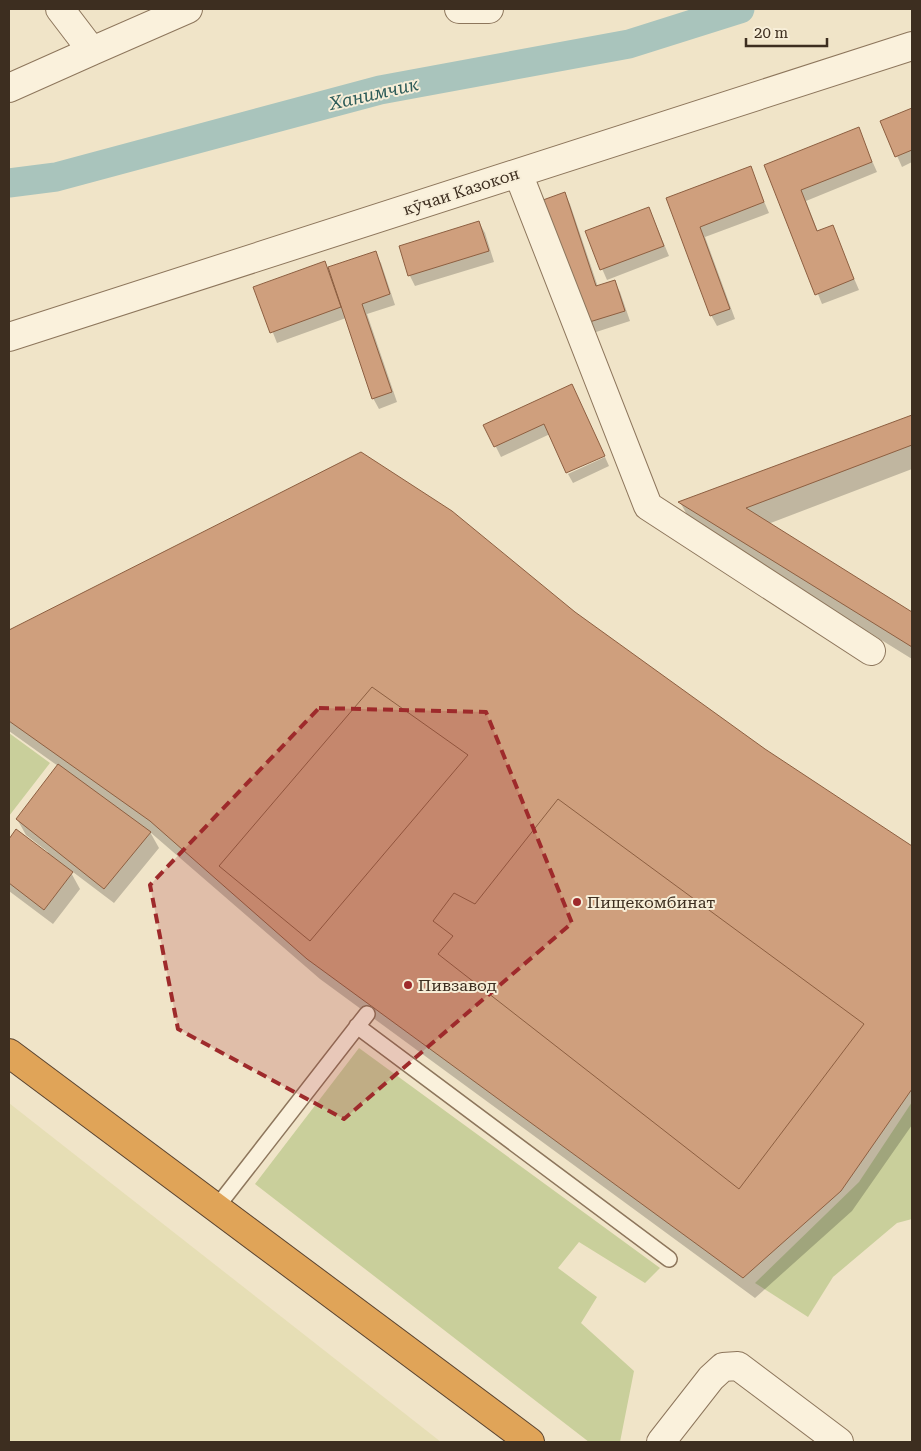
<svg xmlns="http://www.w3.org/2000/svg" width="921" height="1451" font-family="'Roboto Serif',serif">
	<rect width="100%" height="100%" fill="#f0e4c8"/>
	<!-- farmland -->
	<path fill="#e6deb5" d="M 9,1103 L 441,1442 L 9,1442 Z"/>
	<!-- green -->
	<path fill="#c9cf9b" d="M 9,733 L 50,763 L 9,816 Z
		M 359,1048 L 660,1268 L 645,1283 L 579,1242 L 558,1268 L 597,1297 L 581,1323 L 634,1371 L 620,1442 L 589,1442 L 255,1184 Z
		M 912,1102 L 912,1219 L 897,1223 L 833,1277 L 808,1317 L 755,1283 L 859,1182 Z"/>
	<!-- shadow -->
	<path fill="#0003" d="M 912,109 L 912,162 L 902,167 L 882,122 Z
		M 858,129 L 877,172 L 806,201 L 818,232 L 832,227 L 859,290 L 822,304 L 766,166 Z
		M 750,168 L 769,213 L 705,237 L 735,319 L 717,326 L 711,315 L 668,199 Z
		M 565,194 L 570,204 L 598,287 L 614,281 L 620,292 L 630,321 L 590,334 Z
		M 649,208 L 669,256 L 607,280 L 586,232 Z
		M 479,222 L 485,233 L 494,262 L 415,286 L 410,276 L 401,246 Z
		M 375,253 L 381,263 L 395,305 L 367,314 L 397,402 L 379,409 L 373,398 L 346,318 L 277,343 L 255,287 L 328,269 Z
		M 572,386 L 604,455 L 550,434 L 501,457 L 485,425 Z
		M 912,416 L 912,469 L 768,524 L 912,613 L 912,659 L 691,522 L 680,502 Z
		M 361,454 L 574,613 L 765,750 L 912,847 L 912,1125 L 852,1211 L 755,1298 L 320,979 L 150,832 L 159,848 L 114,903 L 69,869 L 80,889 L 53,924 L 9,891 L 9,841 L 17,831 L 47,854 L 48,852 L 26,835 L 17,819 L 58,766 L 9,731 L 9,632 Z
		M 605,457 L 609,466 L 573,483 L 568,474 Z"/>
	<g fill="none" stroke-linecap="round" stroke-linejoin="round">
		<!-- canal -->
		<path stroke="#a9c4bc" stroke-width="29" d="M 9,183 L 56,177 L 380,90 L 629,44 L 740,9"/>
	</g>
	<!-- building -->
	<path fill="#cf9f7d" stroke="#8d5f41" d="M 912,108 L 912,150 L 895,157 L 880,121 Z
		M 859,127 L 872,162 L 801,190 L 817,231 L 833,225 L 854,279 L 815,295 L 764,165 Z
		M 751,166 L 764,202 L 700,227 L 730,309 L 710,316 L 666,198 Z
		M 565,192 L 596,286 L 615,280 L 625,311 L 583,324 L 543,200 Z
		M 649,207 L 664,246 L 600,270 L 585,231 Z
		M 479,221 L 489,251 L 408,276 L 399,246 Z
		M 376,251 L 390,294 L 362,304 L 392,392 L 372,399 L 328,267 Z
		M 325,261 L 341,307 L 270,333 L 253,287 Z
		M 572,384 L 605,456 L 566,473 L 544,424 L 494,447 L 483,425 Z
		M 912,415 L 912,445 L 746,508 L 912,612 L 912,647 L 678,502 Z
		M 361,452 L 452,511 L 575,612 L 765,749 L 912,846 L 912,1089 L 841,1191 L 743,1278 L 307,959 L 150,821 L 9,721 L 9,630 Z
		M 372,687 L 468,755 L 310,941 L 219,866 Z
		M 58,764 L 151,832 L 104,889 L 16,819 Z
		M 558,799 L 864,1024 L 739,1189 L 438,954 L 453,936 L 433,921 L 454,893 L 475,904 Z
		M 16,829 L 73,872 L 44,910 L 9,883 L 9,839 Z"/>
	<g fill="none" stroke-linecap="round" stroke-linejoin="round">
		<!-- lane casing -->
		<g stroke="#8d765c" stroke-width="18">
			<path id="lane" d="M 357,1026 L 669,1259
				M 216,1208 L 367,1014"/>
		</g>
		<!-- street casing -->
		<g stroke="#8d765c" stroke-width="30">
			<path id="street" d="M 60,9 L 92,51 L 188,9
				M 459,9 L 489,9
				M 9,88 L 92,51
				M 518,173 L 648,506 L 871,651
				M 9,337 L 912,46
				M 661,1442 L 711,1378 L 723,1367 L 738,1366 L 839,1442"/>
		</g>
		<!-- highway casing -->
		<g stroke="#5b4430" stroke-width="30">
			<path id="highway" d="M 9,1053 L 530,1442"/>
		</g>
		<!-- lane -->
		<use href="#lane" stroke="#faf1dc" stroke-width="15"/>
		<!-- street -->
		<use href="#street" stroke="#faf1dc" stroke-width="28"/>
		<!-- highway -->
		<use href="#highway" stroke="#e0a458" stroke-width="28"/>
	</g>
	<!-- marked area -->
	<path fill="#9e2a2b" fill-opacity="0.2" stroke="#9e2a2b" stroke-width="4" stroke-dasharray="10 6" stroke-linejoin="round" d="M 319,708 L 486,712 L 572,923 L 344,1119 L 178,1029 L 150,885 Z"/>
	<!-- markers -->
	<g fill="#9e2a2b" stroke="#f7eed8" stroke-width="2">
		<circle cx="577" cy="902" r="5"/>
		<circle cx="408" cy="985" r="5"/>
	</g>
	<g text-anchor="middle" stroke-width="4" stroke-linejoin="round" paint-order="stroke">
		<!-- street labels -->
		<g font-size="16" fill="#3d2e20" stroke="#f7eed8">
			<text transform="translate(461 191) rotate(-18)" y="6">кӯчаи Казокон</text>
		</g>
		<!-- poi labels -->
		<g font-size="16" fill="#3d2e20" stroke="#f7eed8" text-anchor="start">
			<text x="587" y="908">Пищекомбинат</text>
			<text x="418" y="991">Пивзавод</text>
		</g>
		<!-- water labels -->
		<g font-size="18" font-style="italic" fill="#2f5d5a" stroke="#f7eed8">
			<text transform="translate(374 94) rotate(-13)" y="6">Ханимчик</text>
		</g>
	</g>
	<!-- border -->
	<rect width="921" height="1451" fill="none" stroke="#3d2e20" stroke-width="20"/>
	<!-- scale -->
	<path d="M746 38v8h81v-8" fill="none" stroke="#3d2e20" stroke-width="2.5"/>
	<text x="754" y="38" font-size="15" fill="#3d2e20" stroke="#f7eed8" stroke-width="4" paint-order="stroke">20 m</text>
</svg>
